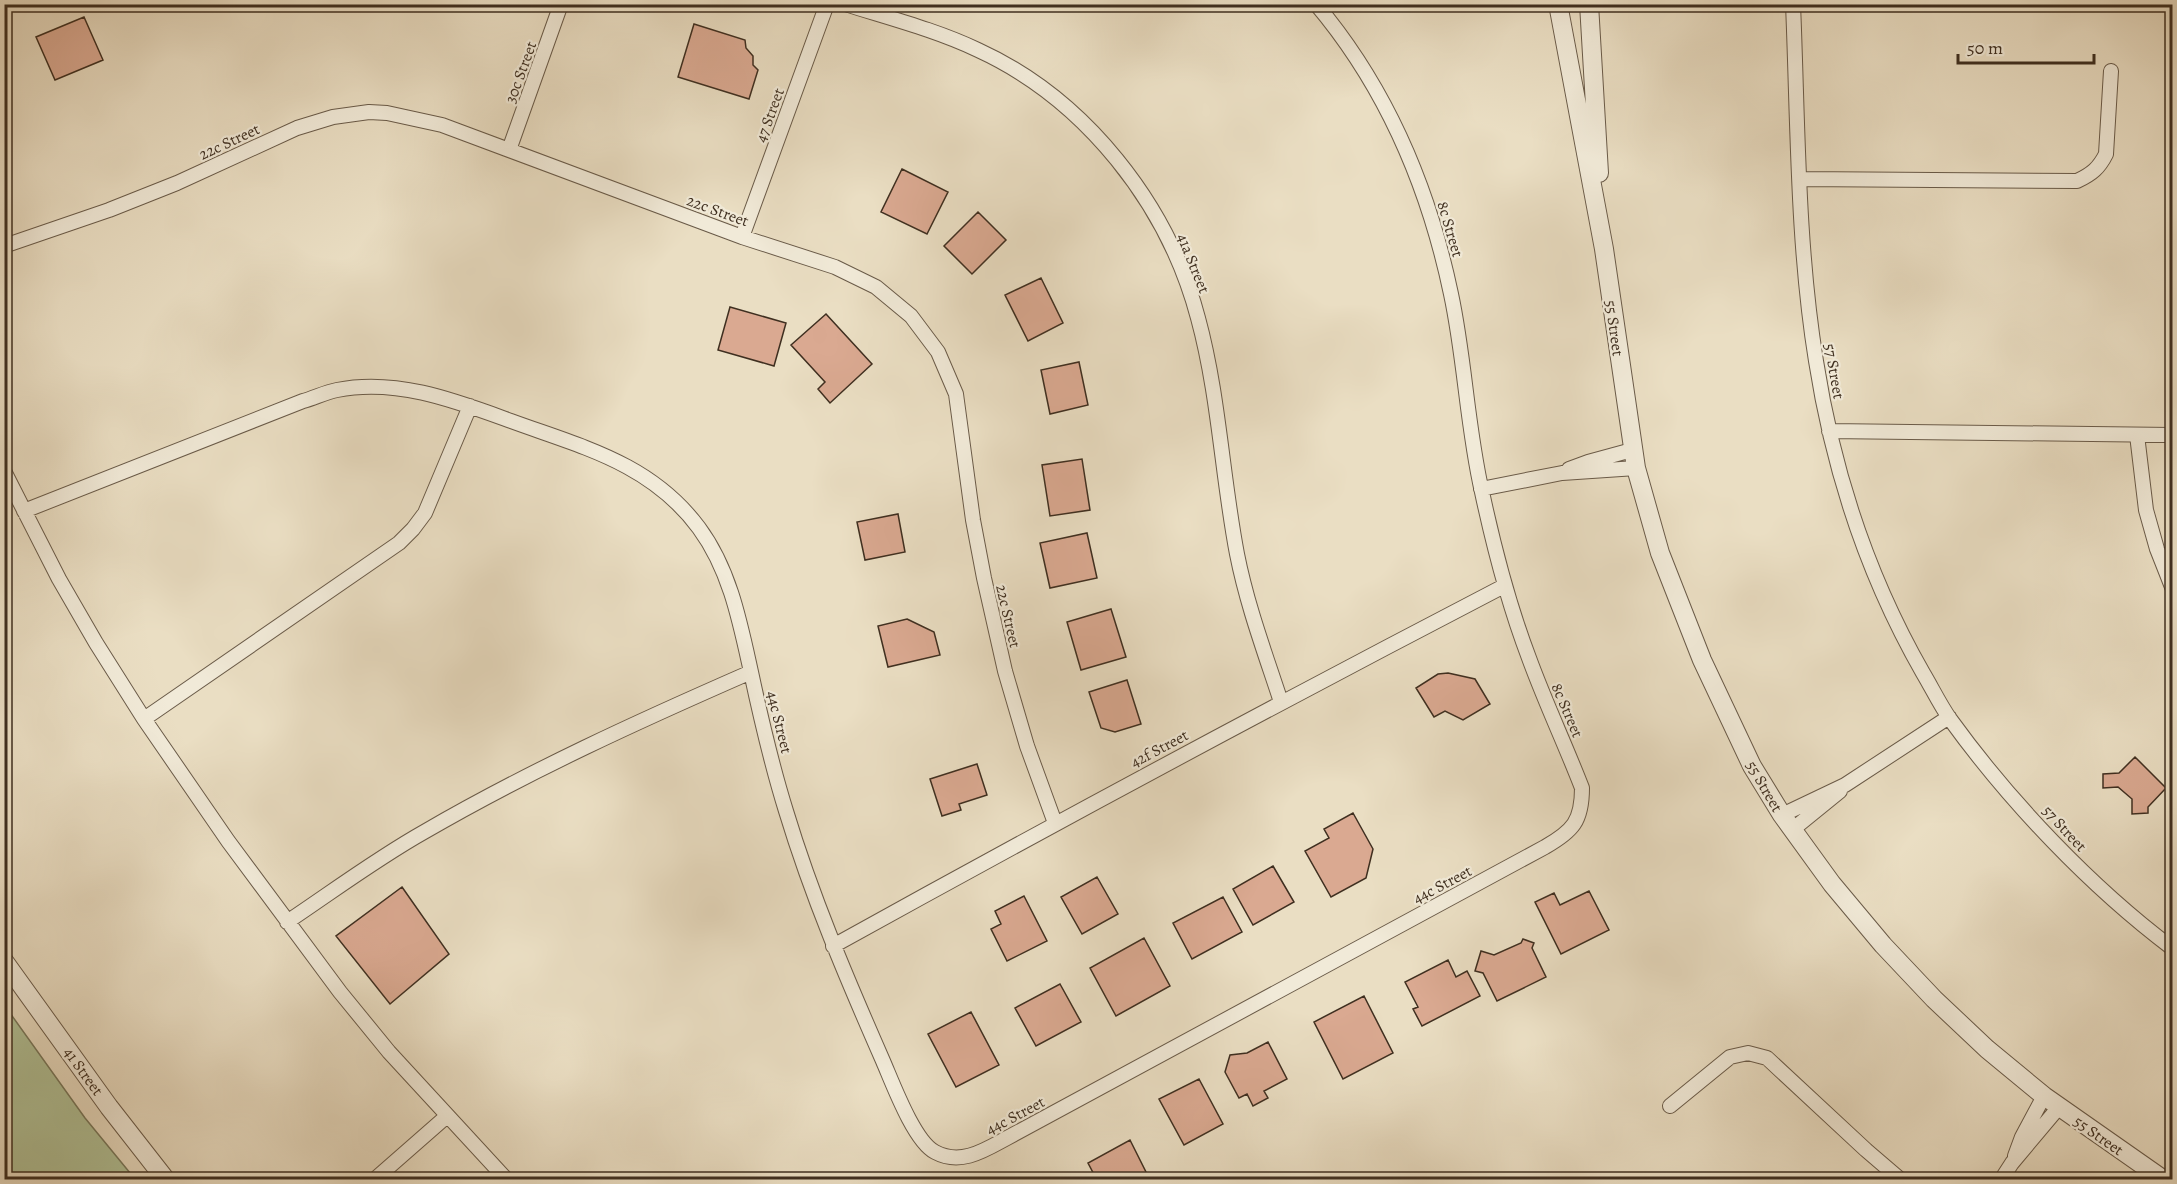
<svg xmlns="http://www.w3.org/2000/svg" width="2177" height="1184" font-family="Alegreya,serif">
	<rect width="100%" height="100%" fill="#eadec3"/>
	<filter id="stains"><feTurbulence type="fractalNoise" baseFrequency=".00333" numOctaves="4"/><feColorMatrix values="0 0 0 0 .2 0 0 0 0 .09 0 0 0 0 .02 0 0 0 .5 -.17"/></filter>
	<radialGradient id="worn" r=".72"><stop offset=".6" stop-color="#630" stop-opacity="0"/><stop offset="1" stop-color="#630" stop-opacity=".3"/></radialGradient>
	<!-- green -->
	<path fill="#b1c298" stroke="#78785c" stroke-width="1.5" d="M 5,1006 L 85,1118 L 135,1179 L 5,1179 Z"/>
	<!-- building -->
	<path fill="#daa991" stroke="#3f2f20" stroke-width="1.5" d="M 84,17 L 103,60 L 55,80 L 36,37 Z
		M 694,24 L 745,40 L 746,48 L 753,56 L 753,65 L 758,70 L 749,99 L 678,77 Z
		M 902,169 L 948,192 L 927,234 L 881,212 Z
		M 978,212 L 1006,240 L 972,274 L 944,246 Z
		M 1041,278 L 1063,323 L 1028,341 L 1005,295 Z
		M 730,307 L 786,323 L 774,366 L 718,350 Z
		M 826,314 L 872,364 L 830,403 L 818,389 L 825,382 L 791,345 Z
		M 1079,362 L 1088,405 L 1050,414 L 1041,370 Z
		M 1082,459 L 1090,510 L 1050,516 L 1042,465 Z
		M 898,514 L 905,552 L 865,560 L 857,522 Z
		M 1087,533 L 1097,578 L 1050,588 L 1040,543 Z
		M 1111,609 L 1126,657 L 1081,670 L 1067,622 Z
		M 907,619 L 934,632 L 940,655 L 888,667 L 878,626 Z
		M 1448,673 L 1475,679 L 1490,704 L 1463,720 L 1445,711 L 1434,717 L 1416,688 L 1438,674 Z
		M 1127,680 L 1141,724 L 1115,732 L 1101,728 L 1089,692 Z
		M 2135,757 L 2166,788 L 2148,807 L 2148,813 L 2132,814 L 2132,799 L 2118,787 L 2103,788 L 2103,774 L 2119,773 Z
		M 977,764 L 987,795 L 959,804 L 961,810 L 942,816 L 930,779 Z
		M 1353,813 L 1373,849 L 1366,878 L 1331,897 L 1305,851 L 1329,838 L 1324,829 Z
		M 1273,866 L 1294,902 L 1253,925 L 1233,889 Z
		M 1097,877 L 1118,914 L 1082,934 L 1061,897 Z
		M 402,887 L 449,954 L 390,1004 L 336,936 Z
		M 1589,891 L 1609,930 L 1561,954 L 1535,902 L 1554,893 L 1560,905 Z
		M 1024,896 L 1047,941 L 1007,961 L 991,929 L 1001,924 L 995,911 Z
		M 1223,897 L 1242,932 L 1192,959 L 1173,923 Z
		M 1144,938 L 1170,986 L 1116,1016 L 1090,968 Z
		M 1523,939 L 1534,943 L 1532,948 L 1546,977 L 1497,1001 L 1483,973 L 1475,971 L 1481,951 L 1494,955 L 1521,943 Z
		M 1448,960 L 1456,977 L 1467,971 L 1480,996 L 1422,1026 L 1413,1009 L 1418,1007 L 1405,982 Z
		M 1060,984 L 1081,1022 L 1036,1046 L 1015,1008 Z
		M 1364,996 L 1393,1053 L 1343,1079 L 1314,1022 Z
		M 971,1012 L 999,1065 L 956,1087 L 928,1034 Z
		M 1268,1042 L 1287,1079 L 1264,1091 L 1268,1098 L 1253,1106 L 1247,1094 L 1239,1098 L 1225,1072 L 1230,1055 L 1247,1053 Z
		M 1199,1079 L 1223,1124 L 1184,1145 L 1159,1099 Z
		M 1130,1140 L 1147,1174 L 1137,1180 L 1097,1180 L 1088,1163 Z"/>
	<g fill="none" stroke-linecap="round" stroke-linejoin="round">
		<!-- minor casing -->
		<g stroke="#6a5b49" stroke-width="16">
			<path id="minor" d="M 845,4 C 889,18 936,30 978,50 C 1085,99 1168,204 1198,318 C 1219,395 1222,476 1237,554 C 1247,605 1265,653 1281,702
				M 1793,4 C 1798,123 1797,244 1816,361 C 1833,470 1868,577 1923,673 C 1932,688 1940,705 1950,719 C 2010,802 2091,887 2172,948
				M 509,150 L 561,4
				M 1800,179 L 2077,181 C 2092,174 2099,168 2106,154 L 2111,71
				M 742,237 L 827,4
				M 4,246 L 109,210 L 177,183 L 297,128 L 333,117 L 369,112 L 387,113 L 442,125 L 742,237 L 835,267 L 876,287 L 911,316 L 938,352 L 956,394 L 973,520 L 984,578 L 1005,671 L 1027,746 L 1055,823
				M 1829,431 L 2172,435
				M 2137,435 L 2146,510 L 2157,549 L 2172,587
				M 1569,469 L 1588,462 L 1632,450
				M 4,471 L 59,579 L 96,643 L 144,719 L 228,841 L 340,992 L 389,1052 L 507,1180
				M 1481,489 L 1562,473 L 1636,468
				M 24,511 L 303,401 C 314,398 326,392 337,390 C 397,378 456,401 511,421 C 582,447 651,463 699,528 C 730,570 740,622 751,672 C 761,719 772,766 786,811 C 812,897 847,979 883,1061 C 893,1084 914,1141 935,1152 C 961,1166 985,1150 1007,1138 L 1545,847 C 1573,831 1582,821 1582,788 C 1565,744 1545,702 1529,658 C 1508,603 1494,548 1482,492 C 1467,427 1465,359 1451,294 C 1429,189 1386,87 1316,4
				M 144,719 L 399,543 L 413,529 L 425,513 L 470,406
				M 1782,815 L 1845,785 L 1949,717
				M 1792,830 L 1840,791
				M 287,922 C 332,892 376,859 424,832 C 529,771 639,721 751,672
				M 833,946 C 1055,823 1279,703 1504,586
				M 1670,1106 L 1730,1057 L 1748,1053 L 1767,1058 L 1866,1150 L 1901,1180
				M 2015,1156 L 2022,1137 L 2044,1096
				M 374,1180 L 447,1116
				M 2001,1180 L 2012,1163 L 2059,1107"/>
		</g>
		<!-- tertiary casing -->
		<g stroke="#6a5b49" stroke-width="20">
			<path id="tertiary" d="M 1558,4 L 1604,249 L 1636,468 L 1660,553 L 1702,660 L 1752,766 L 1782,815 L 1832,884 L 1883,945 L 1934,999 L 1987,1049 L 2044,1096 L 2164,1180
				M 1589,4 L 1599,173
				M 4,961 L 109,1107 L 166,1180"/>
		</g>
		<!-- minor -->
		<use href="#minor" stroke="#f1ead8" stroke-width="14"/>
		<!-- tertiary -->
		<use href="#tertiary" stroke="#f1ead8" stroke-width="18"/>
	</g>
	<g text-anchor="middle" stroke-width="4.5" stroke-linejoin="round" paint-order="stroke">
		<!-- street labels -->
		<g font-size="16" fill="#3f2f20" stroke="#f1ead8">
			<text transform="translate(520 72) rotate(-70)" y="6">30c Street</text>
			<text transform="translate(769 115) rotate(-70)" y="6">47 Street</text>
			<text transform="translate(229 141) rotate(-25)" y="6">22c Street</text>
			<text transform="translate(718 210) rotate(20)" y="6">22c Street</text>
			<text transform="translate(1451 229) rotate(74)" y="6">8c Street</text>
			<text transform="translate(1194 263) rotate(68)" y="6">41a Street</text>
			<text transform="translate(1615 328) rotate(82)" y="6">55 Street</text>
			<text transform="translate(1835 371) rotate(80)" y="6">57 Street</text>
			<text transform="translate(1009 616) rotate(77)" y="6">22c Street</text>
			<text transform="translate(1568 710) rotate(67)" y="6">8c Street</text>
			<text transform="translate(780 722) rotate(76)" y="6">44c Street</text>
			<text transform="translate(1159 748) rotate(-28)" y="6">42f Street</text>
			<text transform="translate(1765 786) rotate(60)" y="6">55 Street</text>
			<text transform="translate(2065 828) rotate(47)" y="6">57 Street</text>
			<text transform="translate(1442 884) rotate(-28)" y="6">44c Street</text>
			<text transform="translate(84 1071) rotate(54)" y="6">41 Street</text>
			<text transform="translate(1015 1115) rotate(-28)" y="6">44c Street</text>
			<text transform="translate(2099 1135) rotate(35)" y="6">55 Street</text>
		</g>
	</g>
	<!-- margin -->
	<rect width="2177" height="1184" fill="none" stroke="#eadec3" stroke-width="24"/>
	<rect x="6" y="6" width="2165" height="1172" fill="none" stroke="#3f2f20" stroke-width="3"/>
	<rect x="12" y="12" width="2153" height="1160" fill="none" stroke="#3f2f20" stroke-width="1.5"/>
	<!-- scale -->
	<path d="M1958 54v9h136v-9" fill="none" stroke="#3f2f20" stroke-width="3"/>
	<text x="1967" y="54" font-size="18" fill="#3f2f20" stroke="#f1ead8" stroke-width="4.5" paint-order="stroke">50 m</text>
	<rect width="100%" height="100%" filter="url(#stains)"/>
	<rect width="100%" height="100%" fill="url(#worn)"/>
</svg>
